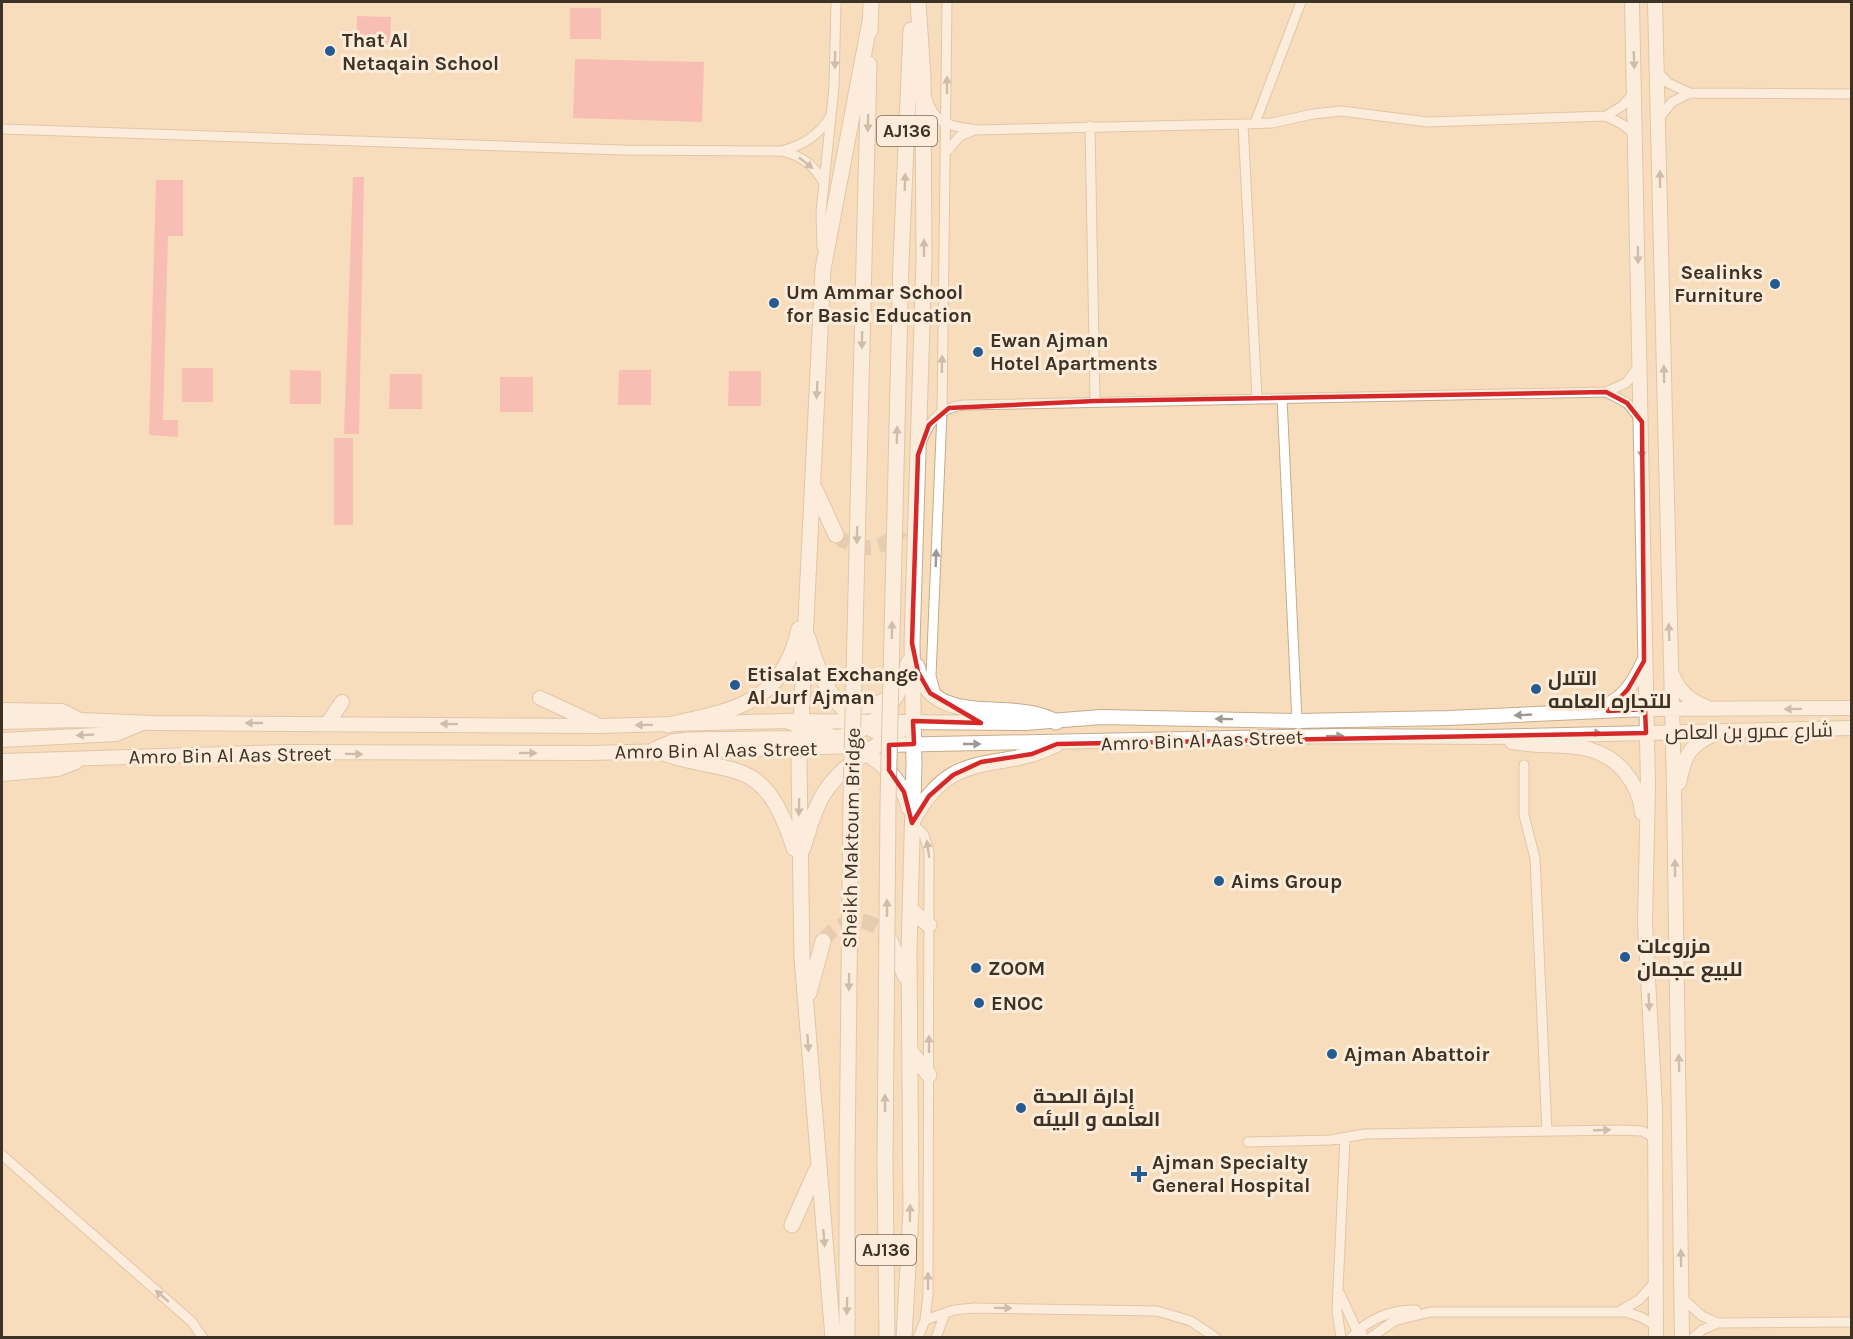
<svg xmlns="http://www.w3.org/2000/svg" width="1853" height="1339" font-family="Karla,Cairo,sans-serif">
	<rect width="100%" height="100%" fill="#f8ddbd"/>
	<!-- green -->
	<path fill="#f899a6" d="M 570,8 L 601,8 L 601,39 L 570,39 Z
		M 357,16 L 391,17 L 390,47 L 356,46 Z
		M 575,59 L 704,62 L 702,122 L 573,118 Z
		M 353,177 L 364,177 L 359,434 L 344,434 Z
		M 156,180 L 183,180 L 183,236 L 168,236 L 163,420 L 178,420 L 178,437 L 149,435 Z
		M 182,368 L 213,368 L 213,402 L 182,402 Z
		M 290,370 L 321,371 L 321,404 L 290,404 Z
		M 619,370 L 651,370 L 651,405 L 618,405 Z
		M 729,371 L 761,371 L 761,406 L 728,406 Z
		M 390,374 L 422,374 L 422,409 L 389,409 Z
		M 500,377 L 533,377 L 533,412 L 500,412 Z
		M 334,438 L 353,438 L 353,525 L 334,525 Z"/>
	<g fill="none" stroke-linecap="round" stroke-linejoin="round">
		<!-- primary-tunnel -->
		<path stroke="#d3bb9f" stroke-width="15" stroke-dasharray="15 8" stroke-linecap="butt" d="M 836,535 C 857,553 883,552 901,530
			M 823,941 C 842,915 874,914 891,942"/>
		<!-- minor casing -->
		<g stroke="#c5ab8d" stroke-width="11">
			<path id="minor" d="M 1657,71 L 1668,83 L 1690,93 L 1852,94
				M 927,98 C 934,126 952,126 977,130 L 1243,124 L 1272,123 L 1313,114 L 1341,111 L 1428,122 L 1606,116 L 1622,124 L 1636,135
				M 1606,116 L 1622,106 L 1634,93
				M 1659,118 L 1672,102 L 1690,93
				M 1255,123 L 1301,2
				M 1243,124 L 1257,398
				M 1090,126 L 1095,401
				M 2,129 L 622,150 L 782,151 C 802,156 814,165 824,183
				M 784,150 C 804,145 819,135 830,117
				M 946,152 L 960,136 L 974,130
				M 822,247 L 821,212 L 834,87 L 836,2
				M 1606,392 L 1627,403 L 1641,420
				M 1282,398 L 1297,721
				M 922,441 C 929,421 940,408 963,405 L 1606,392 L 1626,383 L 1639,366
				M 936,695 L 931,676 L 942,412 L 947,2
				M 1524,765 L 1524,815 L 1535,858 L 1547,1132
				M 912,823 L 924,835 L 929,851 L 928,1295 L 925,1320 L 918,1338
				M 1248,1142 L 1331,1140 L 1365,1134 L 1622,1130 L 1642,1131 L 1655,1138
				M 2,1155 L 192,1322 L 203,1338
				M 1340,1294 L 1357,1331 L 1362,1334
				M 1682,1298 L 1702,1316 L 1718,1323
				M 1620,1311 L 1639,1300 L 1656,1281
				M 925,1320 L 954,1310 L 974,1308 L 1157,1311 L 1191,1321 L 1216,1338
				M 936,1338 L 945,1313
				M 1341,1338 L 1337,1311 L 1345,1138
				M 1351,1338 C 1366,1320 1392,1309 1416,1310
				M 1370,1338 L 1394,1321 L 1430,1312 L 1626,1312 L 1641,1317 L 1656,1326
				M 1693,1338 L 1702,1330 L 1718,1323 L 1852,1322"/>
		</g>
		<!-- secondary casing -->
		<g stroke="#c5ab8d" stroke-width="16">
			<path id="secondary" d="M 1632,2 L 1648,786 L 1645,922 L 1655,1108 L 1656,1338
				M 1655,2 L 1674,788 L 1682,1338
				M 1672,674 C 1679,691 1688,700 1706,707
				M 540,698 L 594,723
				M 1600,709 C 1623,699 1633,685 1643,663
				M 2,710 L 62,711 L 78,719
				M 2,722 L 80,720 L 154,723 L 599,726 L 787,721 L 1025,723 L 1101,717 L 1297,721 L 1448,718 L 1645,709 L 1852,708
				M 328,723 L 342,702
				M 2,740 L 116,734 L 140,724
				M 1512,742 C 1552,750 1593,736 1624,771 C 1634,783 1641,798 1642,813
				M 885,745 L 1338,736 L 1485,737 L 1852,728
				M 2,761 L 284,752 L 590,753 L 863,746
				M 2,774 L 58,769 L 76,762
				M 1679,783 C 1685,754 1689,746 1716,733"/>
		</g>
		<!-- primary casing -->
		<g stroke="#c5ab8d" stroke-width="17">
			<path id="primary" d="M 870,31 L 871,2
				M 864,261 L 869,64
				M 901,261 L 911,30
				M 815,489 L 836,535
				M 808,638 C 824,693 842,722 898,740
				M 917,666 C 931,732 1013,696 1056,722
				M 842,701 C 860,710 877,707 893,695
				M 787,721 L 831,736
				M 668,725 C 735,710 782,704 799,629
				M 858,749 C 882,761 903,781 909,808
				M 654,750 L 672,742 L 688,740 L 836,738 C 874,731 901,701 908,663
				M 654,750 C 731,779 763,749 794,848
				M 913,820 C 954,744 997,775 1057,744
				M 803,848 C 809,830 813,811 823,795 C 843,761 883,744 913,721
				M 910,909 L 929,925
				M 891,942 L 905,976
				M 809,993 L 823,941
				M 910,1051 L 929,1075
				M 885,1162 L 887,1338
				M 792,1225 L 816,1171
				M 833,1338 L 802,957 L 799,764 L 823,269 L 870,21
				M 847,1338 L 847,1163
				M 904,1338 L 911,1210 L 909,952 L 914,764 L 912,643 L 924,261 L 923,78 L 918,2"/>
		</g>
		<!-- minor -->
		<use href="#minor" stroke="#fff" stroke-width="9"/>
		<!-- secondary -->
		<use href="#secondary" stroke="#fff" stroke-width="14"/>
		<!-- primary -->
		<use href="#primary" stroke="#fff" stroke-width="15"/>
		<!-- primary-bridge casing -->
		<g stroke="#c5ab8d" stroke-width="17" stroke-linecap="butt">
			<path id="primary-bridge" d="M 885,1162 L 888,802 L 901,261
				M 847,1163 L 851,799 L 864,261"/>
		</g>
		<!-- primary-bridge -->
		<use href="#primary-bridge" stroke="#fff" stroke-width="15"/>
	</g>
	<!-- one-way arrows -->
	<defs><path id="oneway-solid" d="M-6-.8H1V-3.2L6.5 0L1 3.2V.8H-6Z" transform="scale(1.5)"/></defs>
	<g fill="#9e9892">
		<use href="#oneway-solid" transform="translate(835 60) rotate(91)"/>
		<use href="#oneway-solid" transform="translate(1634 60) rotate(88)"/>
		<use href="#oneway-solid" transform="translate(947 85) rotate(-90)"/>
		<use href="#oneway-solid" transform="translate(868 123) rotate(91)"/>
		<use href="#oneway-solid" transform="translate(806 163) rotate(38)"/>
		<use href="#oneway-solid" transform="translate(1660 179) rotate(-91)"/>
		<use href="#oneway-solid" transform="translate(905 182) rotate(-88)"/>
		<use href="#oneway-solid" transform="translate(924 248) rotate(-90)"/>
		<use href="#oneway-solid" transform="translate(1638 255) rotate(89)"/>
		<use href="#oneway-solid" transform="translate(862 340) rotate(91)"/>
		<use href="#oneway-solid" transform="translate(942 364) rotate(-89)"/>
		<use href="#oneway-solid" transform="translate(1664 374) rotate(-91)"/>
		<use href="#oneway-solid" transform="translate(817 390) rotate(93)"/>
		<use href="#oneway-solid" transform="translate(897 435) rotate(-89)"/>
		<use href="#oneway-solid" transform="translate(1642 450) rotate(89)"/>
		<use href="#oneway-solid" transform="translate(857 535) rotate(91)"/>
		<use href="#oneway-solid" transform="translate(936 558) rotate(-88)"/>
		<use href="#oneway-solid" transform="translate(892 630) rotate(-89)"/>
		<use href="#oneway-solid" transform="translate(1669 632) rotate(-92)"/>
		<use href="#oneway-solid" transform="translate(1793 709) rotate(179)"/>
		<use href="#oneway-solid" transform="translate(1523 715) rotate(177)"/>
		<use href="#oneway-solid" transform="translate(1224 719) rotate(-179)"/>
		<use href="#oneway-solid" transform="translate(254 723) rotate(180)"/>
		<use href="#oneway-solid" transform="translate(449 724) rotate(-179)"/>
		<use href="#oneway-solid" transform="translate(644 725) rotate(179)"/>
		<use href="#oneway-solid" transform="translate(1593 733) rotate(1)"/>
		<use href="#oneway-solid" transform="translate(85 735) rotate(177)"/>
		<use href="#oneway-solid" transform="translate(1335 736) rotate(-1)"/>
		<use href="#oneway-solid" transform="translate(972 744)"/>
		<use href="#oneway-solid" transform="translate(528 753)"/>
		<use href="#oneway-solid" transform="translate(354 754) rotate(1)"/>
		<use href="#oneway-solid" transform="translate(799 807) rotate(91)"/>
		<use href="#oneway-solid" transform="translate(928 849) rotate(-98)"/>
		<use href="#oneway-solid" transform="translate(1675 868) rotate(-91)"/>
		<use href="#oneway-solid" transform="translate(887 908) rotate(-90)"/>
		<use href="#oneway-solid" transform="translate(849 982) rotate(91)"/>
		<use href="#oneway-solid" transform="translate(1649 1002) rotate(87)"/>
		<use href="#oneway-solid" transform="translate(808 1043) rotate(86)"/>
		<use href="#oneway-solid" transform="translate(929 1044) rotate(-90)"/>
		<use href="#oneway-solid" transform="translate(1679 1063) rotate(-91)"/>
		<use href="#oneway-solid" transform="translate(885 1103) rotate(-90)"/>
		<use href="#oneway-solid" transform="translate(1602 1130) rotate(-2)"/>
		<use href="#oneway-solid" transform="translate(910 1213) rotate(-89)"/>
		<use href="#oneway-solid" transform="translate(824 1238) rotate(85)"/>
		<use href="#oneway-solid" transform="translate(1681 1258) rotate(-91)"/>
		<use href="#oneway-solid" transform="translate(928 1281) rotate(-90)"/>
		<use href="#oneway-solid" transform="translate(162 1296) rotate(-139)"/>
		<use href="#oneway-solid" transform="translate(847 1306) rotate(91)"/>
		<use href="#oneway-solid" transform="translate(1003 1308) rotate(1)"/>
	</g>
	<!-- marked area -->
	<path d="M0 0H1853V1339H0ZM 1606,392 L 1627,403 L 1642,422 L 1644,661 L 1628,689 L 1608,711 L 1645,709 L 1646,733 L 1057,744 L 1032,754 L 981,762 L 953,775 L 929,796 L 912,823 L 904,792 L 889,770 L 889,745 L 914,744 L 913,721 L 981,723 L 930,693 L 918,672 L 912,643 L 918,455 L 929,425 L 949,408 L 1095,401 Z" fill="#f8ddbd" fill-opacity=".55" fill-rule="evenodd"/>
	<path fill="none" stroke="#d62828" stroke-width="4.5" stroke-linejoin="round" d="M 1606,392 L 1627,403 L 1642,422 L 1644,661 L 1628,689 L 1608,711 L 1645,709 L 1646,733 L 1057,744 L 1032,754 L 981,762 L 953,775 L 929,796 L 912,823 L 904,792 L 889,770 L 889,745 L 914,744 L 913,721 L 981,723 L 930,693 L 918,672 L 912,643 L 918,455 L 929,425 L 949,408 L 1095,401 Z"/>
	<!-- markers -->
	<g fill="#245b93" stroke="#fcecd9" stroke-width="2">
		<circle cx="330" cy="51" r="6"/>
		<circle cx="1775" cy="284" r="6"/>
		<circle cx="774" cy="303" r="6"/>
		<circle cx="978" cy="352" r="6"/>
		<circle cx="735" cy="685" r="6"/>
		<circle cx="1536" cy="689" r="6"/>
		<circle cx="1219" cy="881" r="6"/>
		<circle cx="1625" cy="957" r="6"/>
		<circle cx="976" cy="968" r="6"/>
		<circle cx="979" cy="1003" r="6"/>
		<circle cx="1332" cy="1054" r="6"/>
		<circle cx="1021" cy="1108" r="6"/>
		<path d="M1136 1165h6v6h6v6h-6v6h-6v-6h-6v-6h6z"/>
	</g>
	<g text-anchor="middle" stroke-width="6" stroke-linejoin="round" paint-order="stroke">
		<!-- shield labels -->
		<g fill="#fcecd9" stroke="#766a5c" stroke-width="1.5">
			<rect x="877" y="116" width="60" height="30" rx="4.5"/>
			<rect x="856" y="1235" width="60" height="30" rx="4.5"/>
		</g>
		<g font-size="18" font-weight="bold" fill="#3d3226">
			<text x="907" y="137">AJ136</text>
			<text x="886" y="1256">AJ136</text>
		</g>
		<!-- poi labels -->
		<g font-size="20" font-weight="bold" fill="#3d3226" stroke="#fcecd9" text-anchor="start">
			<text x="342" y="47">That Al<tspan x="342" dy="23">Netaqain School</tspan></text>
			<text x="1763" y="279" text-anchor="end">Sealinks<tspan x="1763" dy="23">Furniture</tspan></text>
			<text x="786" y="299">Um Ammar School<tspan x="786" dy="23">for Basic Education</tspan></text>
			<text x="990" y="347">Ewan Ajman<tspan x="990" dy="23">Hotel Apartments</tspan></text>
			<text x="747" y="681">Etisalat Exchange<tspan x="747" dy="23">Al Jurf Ajman</tspan></text>
			<text x="1548" y="685">التلال<tspan x="1548" dy="23">للتجاره العامه</tspan></text>
			<text x="1231" y="888">Aims Group</text>
			<text x="1637" y="953">مزروعات<tspan x="1637" dy="23">للبيع عجمان</tspan></text>
			<text x="988" y="975">ZOOM</text>
			<text x="991" y="1010">ENOC</text>
			<text x="1344" y="1061">Ajman Abattoir</text>
			<text x="1033" y="1103">إدارة الصحة<tspan x="1033" dy="23">العامه و البيئه</tspan></text>
			<text x="1152" y="1169">Ajman Specialty<tspan x="1152" dy="23">General Hospital</tspan></text>
		</g>
		<!-- street labels -->
		<g font-size="20" fill="#3d3226" stroke="#fcecd9">
			<text transform="translate(1749 731) rotate(-1)" y="7">شارع عمرو بن العاص</text>
			<text transform="translate(1202 740) rotate(-2)" y="7">Amro Bin Al Aas Street</text>
			<text transform="translate(716 750) rotate(-1)" y="7">Amro Bin Al Aas Street</text>
			<text transform="translate(230 755) rotate(-1)" y="7">Amro Bin Al Aas Street</text>
			<text transform="translate(851 838) rotate(-89)" y="7">Sheikh Maktoum Bridge</text>
		</g>
	</g>
	<!-- border -->
	<rect width="1853" height="1339" fill="none" stroke="#3d3226" stroke-width="6"/>
</svg>
